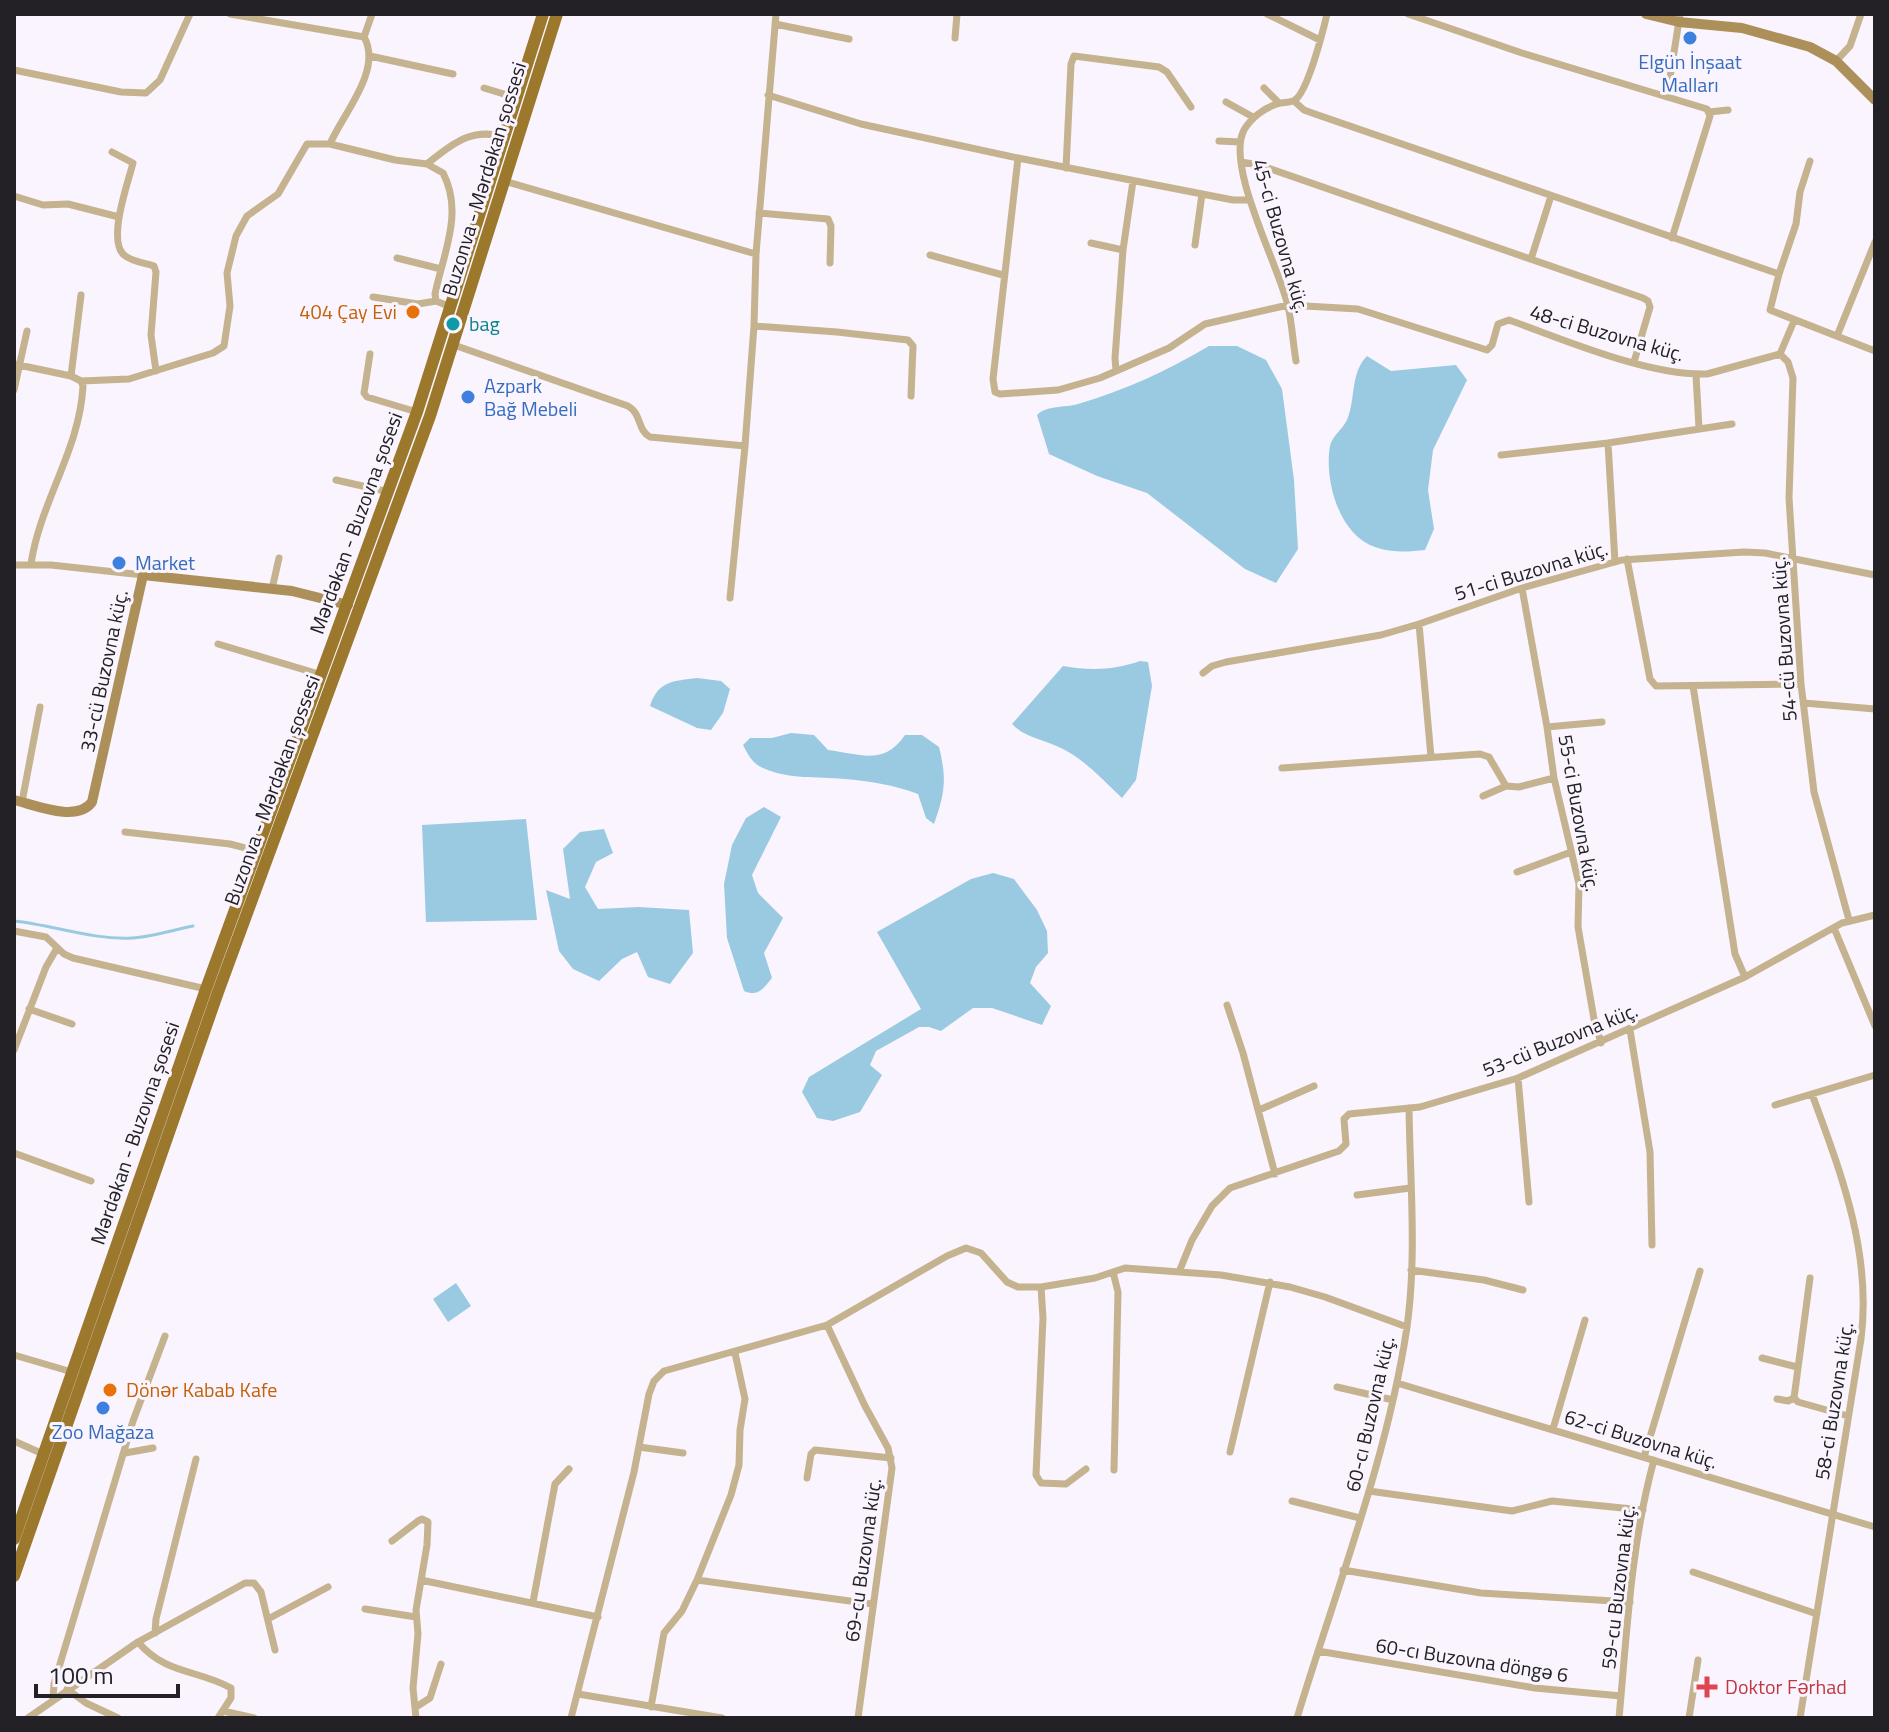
<svg xmlns="http://www.w3.org/2000/svg" width="1889" height="1732" font-family="'Titillium Web',sans-serif">
	<rect width="100%" height="100%" fill="#f9f4fd"/>
	<!-- water -->
	<path fill="#9acae1" d="M 1209,346 L 1237,346 L 1266,360 L 1282,389 L 1294,480 L 1298,549 L 1276,583 L 1245,569 L 1147,493 L 1097,476 L 1049,454 L 1037,415 C 1047,405 1064,408 1078,404 C 1123,391 1169,370 1209,346 Z
		M 1367,356 L 1391,371 L 1456,365 L 1467,380 L 1433,450 L 1428,490 L 1434,529 L 1425,550 C 1408,552 1392,553 1375,547 C 1339,535 1324,480 1330,446 C 1332,436 1342,430 1347,420 C 1356,399 1350,373 1367,356 Z
		M 1140,661 L 1148,662 L 1152,686 L 1136,780 L 1122,798 C 1104,781 1085,760 1063,749 C 1046,740 1025,738 1012,724 L 1063,666 C 1091,671 1114,670 1140,661 Z
		M 697,678 L 721,681 L 730,689 L 723,713 L 711,730 L 697,728 L 650,706 C 658,681 673,681 697,678 Z
		M 791,733 L 814,735 L 828,750 C 860,754 884,766 905,735 L 922,735 L 939,747 C 947,779 945,793 934,824 L 926,818 L 918,794 C 894,785 870,781 844,779 C 817,776 789,780 763,768 C 753,764 748,755 743,745 L 750,738 L 772,738 Z
		M 764,807 L 781,817 L 752,875 L 758,893 L 783,918 L 764,953 L 772,978 C 763,989 758,997 744,991 L 727,938 L 724,884 L 732,845 L 746,818 Z
		M 526,819 L 537,920 L 426,922 L 422,825 Z
		M 604,829 L 613,853 L 596,862 L 585,887 L 598,909 L 639,907 L 689,910 L 693,953 L 670,984 L 648,977 L 637,952 L 622,959 L 599,981 L 573,969 L 559,951 L 546,890 L 570,899 L 563,849 L 580,832 Z
		M 993,873 L 1014,879 L 1037,910 L 1047,931 L 1048,953 L 1036,967 L 1030,983 L 1051,1006 L 1042,1025 L 992,1008 L 973,1008 L 941,1031 L 929,1027 L 919,1027 L 876,1051 L 870,1065 L 882,1075 L 860,1112 L 833,1121 L 817,1118 L 802,1092 L 809,1077 L 921,1009 L 877,932 L 971,879 Z
		M 456,1283 L 471,1306 L 448,1322 L 433,1299 Z"/>
	<g fill="none" stroke-linecap="round" stroke-linejoin="round">
		<!-- stream -->
		<path stroke="#9acae1" stroke-width="3" d="M 14,921 C 53,925 92,940 132,938 C 152,937 173,930 193,926"/>
		<!-- street -->
		<path stroke="#c5b28e" stroke-width="7" d="M 230,14 L 364,37 C 383,70 342,115 330,144
			M 1267,14 L 1320,40
			M 1408,14 L 1522,53 L 1707,109 L 1710,116 L 1672,238
			M 775,24 L 849,39
			M 364,37 L 372,14
			M 955,38 L 957,14
			M 370,56 L 453,74
			M 1836,61 L 1850,46 L 1861,14
			M 14,70 L 121,92 L 146,93 L 160,80 L 190,14
			M 484,88 L 517,98
			M 1264,88 L 1279,103
			M 768,95 L 861,124 L 1018,158 L 1233,200 L 1250,200
			M 1667,97 L 1680,14
			M 1294,101 L 1304,110 L 1315,114 L 1779,274 L 1770,310 L 1875,351
			M 1226,102 L 1253,117
			M 1709,112 L 1728,110
			M 1219,141 L 1240,142
			M 112,152 L 133,163 C 128,183 107,240 124,255 C 132,262 145,263 154,266 L 156,272 L 151,335 L 156,371
			M 1018,158 L 993,379 L 995,392 L 1000,394 L 1058,390 L 1100,378 L 1169,348 L 1205,324 L 1288,305 L 1358,309 L 1487,350 L 1492,345 L 1498,324 L 1509,320 C 1565,340 1648,376 1707,374 L 1780,354 L 1794,321
			M 1241,162 L 1259,165 L 1643,298 L 1648,301 L 1650,307 L 1634,362
			M 427,164 L 443,173 C 464,213 443,254 435,294 L 436,301 L 451,307
			M 1066,168 L 1071,64 L 1074,56 L 1159,67 L 1167,72 L 1191,107
			M 504,181 L 756,254
			M 14,196 L 43,205 L 68,204 L 119,217
			M 759,213 L 828,219 L 831,226 L 830,263
			M 1091,243 L 1123,250
			M 1195,245 L 1202,194
			M 930,255 L 1003,275
			M 397,258 L 441,269
			M 1531,259 L 1551,196
			M 1779,274 L 1796,224 L 1800,192 L 1810,161
			M 373,297 L 418,304 L 436,301
			M 754,326 L 837,332 L 908,340 L 913,346 L 911,396
			M 1837,336 L 1875,242
			M 454,345 L 628,406 C 642,414 637,430 650,437 L 745,446
			M 370,354 L 364,393 L 367,397 L 417,412
			M 1780,354 L 1788,362 L 1793,378 L 1789,498 L 1801,684 L 1814,792 L 1849,920
			M 1296,361 C 1293,343 1292,324 1288,306 C 1279,266 1225,166 1244,130 C 1251,118 1264,108 1277,104 C 1283,102 1290,103 1295,100 C 1308,91 1323,31 1327,14
			M 14,364 L 71,376 L 81,381 L 83,386 C 80,449 40,502 31,564
			M 1116,371 L 1115,358 L 1123,250 L 1133,181
			M 1696,375 L 1699,428
			M 71,376 L 81,295
			M 81,381 L 129,379 L 213,353 L 224,346 L 230,306 L 227,273 L 236,236 L 247,216 L 278,194 L 307,144 L 330,144 L 395,160 L 427,164 C 452,144 471,127 505,137
			M 14,390 L 27,331
			M 1608,443 L 1615,562
			M 1501,455 L 1608,443 L 1732,424
			M 336,480 L 389,492
			M 1627,559 L 1650,679 L 1656,686 L 1801,684
			M 14,565 L 51,565 L 143,575
			M 1522,588 L 1547,727 L 1554,778 L 1579,884 L 1578,927 L 1594,1019 L 1601,1043
			M 272,589 L 279,558
			M 730,598 L 745,446 L 754,326 L 756,254 L 776,14
			M 1419,624 L 1431,757
			M 218,644 L 322,675
			M 1203,673 L 1212,666 L 1226,662 L 1381,635 L 1419,624 L 1522,588 L 1622,560 L 1744,552 L 1765,553 L 1875,575
			M 1693,686 L 1735,954 L 1745,977
			M 1804,703 L 1875,709
			M 1547,727 L 1602,722
			M 1282,768 L 1480,754 L 1489,757 L 1506,786 L 1519,787 L 1554,778
			M 1483,796 L 1506,786
			M 22,802 L 40,707
			M 125,832 L 230,844 L 257,851
			M 1517,872 L 1571,852
			M 1834,928 L 1875,1026
			M 14,931 L 46,937 L 64,954 L 73,958 L 206,989
			M 1227,1005 L 1243,1053 L 1275,1174
			M 29,1009 L 72,1024
			M 1630,1030 L 1650,1152 L 1652,1245
			M 14,1050 L 46,967 L 57,948
			M 1518,1078 L 1529,1202
			M 1775,1105 L 1875,1075
			M 1259,1110 L 1314,1086
			M 14,1153 L 91,1181
			M 1357,1195 L 1410,1188
			M 1411,1270 L 1484,1280 L 1523,1290
			M 1113,1272 L 1118,1292 L 1114,1470
			M 1179,1272 L 1192,1240 L 1212,1206 L 1230,1188 L 1339,1151 L 1346,1144 L 1344,1119 L 1349,1114 L 1420,1107 L 1518,1078 L 1745,977 L 1842,923 L 1875,915
			M 1810,1278 L 1794,1398 L 1798,1402 L 1848,1416
			M 1041,1287 L 1043,1318 L 1036,1475 L 1041,1483 L 1066,1484 L 1086,1469
			M 827,1325 L 865,1406 L 888,1448 L 892,1468 L 858,1718
			M 14,1355 L 72,1372
			M 1762,1358 L 1797,1367
			M 1397,1383 L 1875,1527
			M 1337,1387 L 1393,1400
			M 1777,1399 L 1788,1401 L 1794,1398
			M 1553,1429 L 1585,1320
			M 14,1441 L 43,1454
			M 639,1447 L 683,1453
			M 1230,1452 L 1270,1282
			M 125,1453 L 153,1448
			M 1644,1457 L 1700,1271
			M 807,1478 L 811,1454 L 815,1450 L 891,1458
			M 1369,1491 L 1512,1511 L 1552,1501 L 1643,1510
			M 1292,1501 L 1360,1518
			M 392,1541 L 418,1521 L 422,1519 L 428,1522 L 427,1545 L 416,1610 L 418,1634 L 413,1688 L 416,1718
			M 1343,1570 L 1481,1593 L 1630,1602
			M 1693,1572 L 1817,1614
			M 421,1580 L 598,1617
			M 697,1580 L 872,1604
			M 533,1602 L 555,1484 L 569,1469
			M 365,1609 L 416,1617
			M 268,1619 L 328,1587
			M 155,1633 L 156,1619 L 196,1459
			M 138,1642 C 166,1675 197,1669 231,1688 L 231,1698 L 218,1718
			M 1318,1651 L 1535,1688 L 1621,1696
			M 67,1689 L 86,1703 L 118,1718
			M 578,1694 L 722,1718
			M 53,1699 L 54,1684 L 133,1421 L 165,1336
			M 416,1707 L 430,1698 L 441,1664
			M 651,1707 L 664,1633 L 682,1611 L 697,1580 L 731,1495 L 739,1465 L 740,1430 L 745,1399 L 735,1353
			M 223,1711 L 254,1718
			M 28,1718 L 138,1642 L 245,1583 L 254,1583 L 261,1592 L 275,1650
			M 571,1718 L 634,1472 L 649,1394 L 654,1381 L 664,1371 L 827,1325 L 947,1256 L 966,1248 L 981,1253 L 1007,1282 L 1018,1287 L 1041,1287 L 1095,1278 L 1125,1268 L 1221,1275 L 1290,1287 L 1325,1297 L 1407,1327
			M 1297,1718 C 1336,1589 1387,1460 1407,1327 C 1417,1255 1410,1180 1409,1108
			M 1619,1718 C 1627,1632 1631,1543 1654,1460
			M 1689,1718 L 1698,1660
			M 1800,1718 L 1861,1339 C 1872,1253 1841,1173 1812,1094"/>
		<!-- secondary -->
		<path stroke="#ad9059" stroke-width="10" d="M 1646,14 L 1679,22 L 1742,28 L 1810,47 L 1836,61 L 1875,100
			M 14,800 C 35,805 77,823 92,802 L 143,575 L 292,591 L 348,605"/>
		<!-- primary -->
		<path stroke="#9b782c" stroke-width="12" d="M 14,1539 L 206,989 L 417,412 L 543,14
			M 14,1576 L 218,992 L 430,416 L 557,14"/>
	</g>
	<!-- markers -->
	<g fill="#3f7fe0" stroke="#f9f4fd" stroke-width="3">
		<circle cx="1690" cy="38" r="8"/>
		<circle cx="468" cy="397" r="8"/>
		<circle cx="119" cy="563" r="8"/>
		<circle cx="103" cy="1408" r="8"/>
	</g>
	<g fill="#e8710a" stroke="#f9f4fd" stroke-width="3">
		<circle cx="413" cy="312" r="8"/>
		<circle cx="110" cy="1390" r="8"/>
	</g>
	<circle fill="#0f9aa8" stroke="#f9f4fd" stroke-width="3" cx="453" cy="324" r="8"/>
	<path fill="#e0444e" stroke="#f9f4fd" stroke-width="3" d="M1703 1675h8v8h8v8h-8v8h-8v-8h-8v-8h8z"/>
	<g text-anchor="middle" stroke-width="6" stroke-linejoin="round" paint-order="stroke">
		<!-- shop labels -->
		<g font-size="20" fill="#366cbe" stroke="#f9f4fd">
			<text x="1690" y="69">Elgün İnşaat<tspan x="1690" dy="23">Malları</tspan></text>
			<text x="484" y="393" text-anchor="start">Azpark<tspan x="484" dy="23">Bağ Mebeli</tspan></text>
			<text x="135" y="570" text-anchor="start">Market</text>
			<text x="103" y="1439">Zoo Mağaza</text>
		</g>
		<!-- street labels -->
		<g font-size="20" fill="#232125" stroke="#f9f4fd">
			<text transform="translate(484 179) rotate(-73)" y="7">Buzonva - Mərdəkan şossesi</text>
			<text transform="translate(1281 236) rotate(74)" y="7">45-ci Buzovna küç.</text>
			<text transform="translate(1607 333) rotate(16)" y="7">48-ci Buzovna küç.</text>
			<text transform="translate(356 523) rotate(-70)" y="7">Mərdəkan - Buzovna şosesi</text>
			<text transform="translate(1531 571) rotate(-17)" y="7">51-ci Buzovna küç.</text>
			<text transform="translate(1784 639) rotate(-94)" y="7">54-cü Buzovna küç.</text>
			<text transform="translate(104 671) rotate(-78)" y="7">33-cü Buzovna küç.</text>
			<text transform="translate(272 790) rotate(-70)" y="7">Buzonva - Mərdəkan şossesi</text>
			<text transform="translate(1579 813) rotate(80)" y="7">55-ci Buzovna küç.</text>
			<text transform="translate(1560 1040) rotate(-22)" y="7">53-cü Buzovna küç.</text>
			<text transform="translate(135 1133) rotate(-71)" y="7">Mərdəkan - Buzovna şosesi</text>
			<text transform="translate(1834 1401) rotate(-81)" y="7">58-ci Buzovna küç.</text>
			<text transform="translate(1370 1414) rotate(-77)" y="7">60-cı Buzovna küç.</text>
			<text transform="translate(1641 1439) rotate(17)" y="7">62-ci Buzovna küç.</text>
			<text transform="translate(863 1560) rotate(-82)" y="7">69-cu Buzovna küç.</text>
			<text transform="translate(1618 1587) rotate(-83)" y="7">59-cu Buzovna küç.</text>
			<text transform="translate(1472 1660) rotate(9)" y="7">60-cı Buzovna döngə 6</text>
		</g>
		<!-- food labels -->
		<g font-size="20" fill="#c56008" stroke="#f9f4fd" text-anchor="end">
			<text x="397" y="319">404 Çay Evi</text>
			<text x="126" y="1397" text-anchor="start">Dönər Kabab Kafe</text>
		</g>
		<!-- culture labels -->
		<g font-size="20" fill="#0d838f" stroke="#f9f4fd" text-anchor="start">
			<text x="469" y="331">bag</text>
		</g>
		<!-- health labels -->
		<g font-size="20" fill="#be3a42" stroke="#f9f4fd" text-anchor="start">
			<text x="1725" y="1694">Doktor Fərhad</text>
		</g>
	</g>
	<!-- border -->
	<rect width="1889" height="1732" fill="none" stroke="#232125" stroke-width="32"/>
	<!-- scale -->
	<path d="M36 1684v12h142v-12" fill="none" stroke="#232125" stroke-width="4"/>
	<text x="48" y="1684" font-size="24" fill="#232125" stroke="#f9f4fd" stroke-width="6" paint-order="stroke">100 m</text>
</svg>
